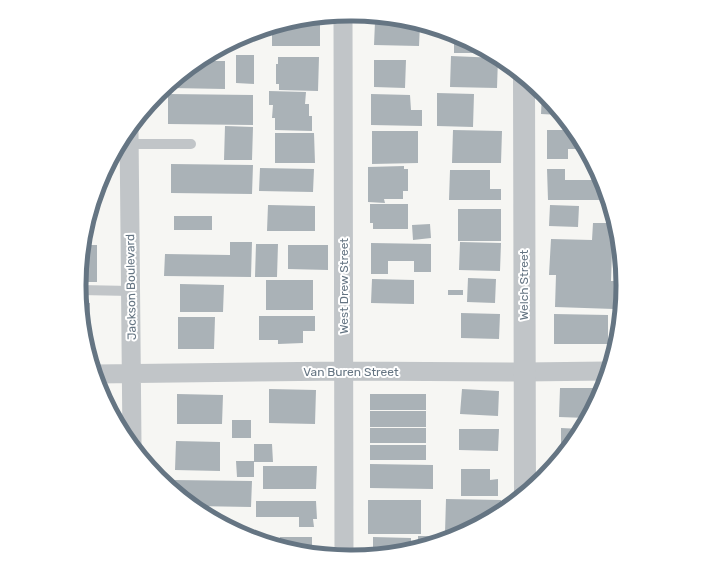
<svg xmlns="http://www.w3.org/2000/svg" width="702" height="571" font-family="Rubik,sans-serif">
	<rect width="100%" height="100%" fill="#f6f6f3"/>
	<!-- building -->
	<path fill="#aab2b7" d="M 306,18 L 320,19 L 320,46 L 272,46 L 272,27 L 298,19 Z
		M 375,22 L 416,23 L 420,24 L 419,46 L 374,45 Z
		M 454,35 L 455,35 L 489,53 L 454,53 Z
		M 236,55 L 254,55 L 254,84 L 236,83 Z
		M 451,56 L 498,58 L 497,88 L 450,87 Z
		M 278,57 L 319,57 L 318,91 L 279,90 L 279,84 L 276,84 L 276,64 L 278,64 Z
		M 374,60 L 406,60 L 405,88 L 374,87 Z
		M 199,61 L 225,61 L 225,89 L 171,88 L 171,83 Z
		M 269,91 L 306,92 L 305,104 L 309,104 L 309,116 L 312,116 L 312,131 L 275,130 L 275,118 L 272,118 L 273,105 L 269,105 Z
		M 437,93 L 474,94 L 473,127 L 437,126 Z
		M 542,93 L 543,94 L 560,115 L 541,114 Z
		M 168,94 L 253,95 L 253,125 L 168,124 Z
		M 371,94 L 410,95 L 411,110 L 422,110 L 422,126 L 371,125 Z
		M 225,126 L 253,127 L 252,160 L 224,160 Z
		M 453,130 L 502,131 L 501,163 L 452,163 Z
		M 547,130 L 573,130 L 584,149 L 568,149 L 568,159 L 547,159 Z
		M 372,131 L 418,131 L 418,163 L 372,164 Z
		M 275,133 L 314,133 L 315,163 L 275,163 Z
		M 171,164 L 253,165 L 252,194 L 171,193 Z
		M 593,165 L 602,182 L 607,200 L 548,200 L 547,169 L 565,169 L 565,180 L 593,180 Z
		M 404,166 L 404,169 L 408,169 L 408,191 L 403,191 L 403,199 L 384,199 L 385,203 L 368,202 L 368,167 Z
		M 260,168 L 314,169 L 313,192 L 259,191 Z
		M 450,170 L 490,170 L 490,189 L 501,189 L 501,200 L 449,200 Z
		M 370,204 L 408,204 L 408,229 L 373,229 L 373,223 L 370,223 Z
		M 268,205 L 315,206 L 315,231 L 267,231 Z
		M 550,205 L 579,206 L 578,227 L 549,226 Z
		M 458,209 L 501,209 L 501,241 L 458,241 Z
		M 174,216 L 212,216 L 212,230 L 174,230 Z
		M 593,223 L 613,223 L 611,281 L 615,281 L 614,309 L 555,307 L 556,275 L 549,275 L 551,239 L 592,240 Z
		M 430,224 L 431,238 L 413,240 L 412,225 Z
		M 230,242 L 252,242 L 251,277 L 164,276 L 165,254 L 230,255 Z
		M 460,242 L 501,243 L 500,271 L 459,270 Z
		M 371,243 L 431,244 L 431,272 L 414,272 L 414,261 L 388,261 L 388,274 L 371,274 Z
		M 256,244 L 278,244 L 277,277 L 255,277 Z
		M 83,245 L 97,245 L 97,282 L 82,282 Z
		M 288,245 L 328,245 L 328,270 L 288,269 Z
		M 468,278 L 496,279 L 495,303 L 467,302 Z
		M 372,279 L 414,280 L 414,304 L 371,303 Z
		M 266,280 L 313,280 L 313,310 L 266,310 Z
		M 180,284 L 224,285 L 223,312 L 180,312 Z
		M 448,290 L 463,290 L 463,295 L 448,295 Z
		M 81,303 L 90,303 L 89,352 L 85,338 Z
		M 461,313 L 500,314 L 499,339 L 461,338 Z
		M 554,314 L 608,315 L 608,344 L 554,344 Z
		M 259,316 L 315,316 L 315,331 L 303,331 L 303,343 L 278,344 L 278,340 L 259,340 Z
		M 178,317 L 215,317 L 214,349 L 178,349 Z
		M 560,388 L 602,388 L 587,418 L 559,417 Z
		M 269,389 L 316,390 L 315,424 L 269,423 Z
		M 462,389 L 499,391 L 498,416 L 460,414 Z
		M 177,394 L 223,395 L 222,424 L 177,424 Z
		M 370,394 L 426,394 L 426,410 L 370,410 Z
		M 370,411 L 426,411 L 426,427 L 370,427 Z
		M 232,420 L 251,420 L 251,438 L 232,438 Z
		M 370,428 L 426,428 L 426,443 L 370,443 Z
		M 561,428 L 581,429 L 577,437 L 565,451 L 561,450 Z
		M 459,429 L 499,429 L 498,451 L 459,450 Z
		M 176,441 L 220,442 L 220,471 L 175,470 Z
		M 254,444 L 272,444 L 273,462 L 254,462 L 254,477 L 237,477 L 236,461 L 254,461 Z
		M 370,445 L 426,445 L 426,460 L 370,460 Z
		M 370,464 L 433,465 L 433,489 L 370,488 Z
		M 263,466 L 317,466 L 316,489 L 263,489 Z
		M 461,469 L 490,469 L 490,480 L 498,479 L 498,496 L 461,496 Z
		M 172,480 L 252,481 L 251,507 L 194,506 L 171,488 Z
		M 446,499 L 501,500 L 501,512 L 462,533 L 445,533 Z
		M 368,500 L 421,500 L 421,534 L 368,534 Z
		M 256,501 L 316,501 L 317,519 L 313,519 L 314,527 L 299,527 L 299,517 L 256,517 Z
		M 418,536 L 434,536 L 434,543 L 418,547 Z
		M 280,537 L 312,537 L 312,547 L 315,547 L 315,553 L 298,552 L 279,546 Z
		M 373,537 L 411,538 L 411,550 L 404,552 L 373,555 Z"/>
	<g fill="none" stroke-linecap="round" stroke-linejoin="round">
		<!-- service -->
		<path stroke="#c1c5c8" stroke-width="10" d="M 130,144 L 191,144
			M 80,290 L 131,291"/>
		<!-- minor -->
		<path stroke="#c1c5c8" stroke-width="19" d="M 343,15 L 344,556
			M 129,130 L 132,444
			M 96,374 L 344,371 L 524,372 L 607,371"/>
		<!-- tertiary -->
		<path stroke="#c1c5c8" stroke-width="22" d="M 524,78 L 525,493"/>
	</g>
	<g text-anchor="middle" stroke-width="4" stroke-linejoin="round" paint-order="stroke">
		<!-- street labels -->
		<g font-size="12" fill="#657583" stroke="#fff">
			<text transform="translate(524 285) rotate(-90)" y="4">Welch Street</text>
			<text transform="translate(344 286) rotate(-90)" y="4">West Drew Street</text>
			<text transform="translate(131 287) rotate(-91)" y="4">Jackson Boulevard</text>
			<text x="351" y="376">Van Buren Street</text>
		</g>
	</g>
	<!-- crop -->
	<path d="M0 0H702V571H0ZM350 21H352A264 264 0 0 1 616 285V286A264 264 0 0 1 352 550H350A264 264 0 0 1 86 286V285A264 264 0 0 1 350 21Z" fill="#fff" fill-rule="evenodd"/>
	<path fill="none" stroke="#657583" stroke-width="5" d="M350 21H352A264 264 0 0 1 616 285V286A264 264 0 0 1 352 550H350A264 264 0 0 1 86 286V285A264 264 0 0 1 350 21Z"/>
</svg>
